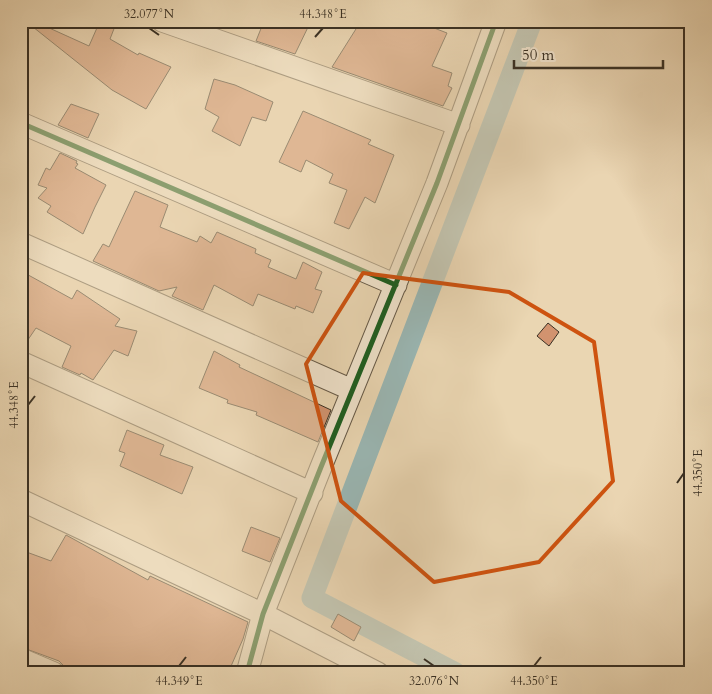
<svg xmlns="http://www.w3.org/2000/svg" width="712" height="694" font-family="Cardo,serif">
	<rect width="100%" height="100%" fill="#ead6b2"/>
	<filter id="stains"><feTurbulence type="fractalNoise" baseFrequency=".004" numOctaves="4"/><feColorMatrix values="0 0 0 0 .2 0 0 0 0 .09 0 0 0 0 .02 0 0 0 .5 -.17"/></filter>
	<radialGradient id="worn" r=".72"><stop offset=".6" stop-color="#630" stop-opacity="0"/><stop offset="1" stop-color="#630" stop-opacity=".3"/></radialGradient>
	<g fill="none" stroke-linecap="round" stroke-linejoin="round">
		<!-- canal -->
		<path stroke="#9ab7b4" stroke-width="21" d="M 456,673 L 312,598 L 532,21"/>
	</g>
	<!-- building -->
	<path fill="#d2936f" stroke="#3a3124" d="M 100,21 L 117,21 L 110,39 L 138,55 L 139,53 L 171,67 L 146,109 L 112,90 L 33,27 L 36,22 L 89,46 Z
		M 264,21 L 311,21 L 295,54 L 256,41 Z
		M 361,21 L 416,21 L 447,33 L 432,66 L 452,73 L 448,86 L 452,88 L 443,106 L 332,67 Z
		M 214,79 L 235,85 L 273,102 L 266,121 L 252,117 L 240,146 L 212,131 L 219,117 L 205,109 Z
		M 71,104 L 99,114 L 88,138 L 58,125 Z
		M 303,111 L 371,140 L 368,144 L 394,155 L 375,203 L 365,197 L 349,229 L 334,223 L 347,190 L 329,183 L 333,174 L 306,160 L 301,172 L 279,162 Z
		M 60,153 L 77,161 L 76,163 L 78,164 L 75,168 L 106,185 L 95,207 L 83,234 L 47,212 L 51,206 L 38,198 L 47,188 L 38,185 L 46,168 L 50,170 Z
		M 135,191 L 168,205 L 160,227 L 197,242 L 200,236 L 211,243 L 217,232 L 256,249 L 255,253 L 271,260 L 268,267 L 296,279 L 303,262 L 322,272 L 315,289 L 322,291 L 313,313 L 296,306 L 295,309 L 258,294 L 253,306 L 214,285 L 203,310 L 172,296 L 177,287 L 159,291 L 93,261 L 103,244 L 109,247 Z
		M 21,271 L 72,299 L 77,290 L 120,319 L 115,326 L 137,331 L 128,356 L 114,350 L 93,380 L 81,373 L 80,375 L 62,367 L 71,346 L 36,328 L 21,350 Z
		M 548,323 L 559,332 L 549,346 L 537,336 Z
		M 214,351 L 240,365 L 239,367 L 331,410 L 318,442 L 256,415 L 257,412 L 227,403 L 228,400 L 199,388 Z
		M 127,430 L 164,445 L 160,455 L 193,467 L 182,494 L 120,466 L 125,453 L 119,451 Z
		M 251,527 L 280,538 L 270,562 L 242,551 Z
		M 66,535 L 148,580 L 150,576 L 248,622 L 243,639 L 228,673 L 66,673 L 64,666 L 59,661 L 21,647 L 21,550 L 51,561 Z
		M 338,614 L 361,627 L 354,641 L 331,627 Z"/>
	<g fill="none" stroke-linecap="round" stroke-linejoin="round">
		<!-- street casing -->
		<g stroke="#665a48" stroke-width="23">
			<path id="street" d="M 162,21 L 459,125
				M 21,123 L 396,285
				M 21,243 L 352,390
				M 21,362 L 312,493
				M 21,500 L 263,614 L 378,673
				M 21,659 L 54,673
				M 247,673 L 263,614 L 321,467 L 437,183 L 496,21"/>
		</g>
		<!-- street -->
		<use href="#street" stroke="#f1e4cd" stroke-width="21"/>
		<!-- cycleway casing -->
		<g stroke="#f1e4cd" stroke-width="8">
			<path id="cycleway" d="M 21,123 L 396,285
				M 247,673 L 263,614 L 321,467 L 437,183 L 496,21"/>
		</g>
		<!-- cycleway -->
		<use href="#cycleway" stroke="#1b5e20" stroke-width="5"/>
	</g>
	<!-- marked area -->
	<path d="M0 0H712V694H0ZM 363,273 L 509,292 L 594,342 L 613,481 L 539,562 L 434,582 L 341,501 L 306,364 Z" fill="#ead6b2" fill-opacity=".55" fill-rule="evenodd"/>
	<path fill="none" stroke="#ce5310" stroke-width="4" stroke-linejoin="round" d="M 363,273 L 509,292 L 594,342 L 613,481 L 539,562 L 434,582 L 341,501 L 306,364 Z"/>
	<!-- ticks -->
	<path fill="none" stroke="#3a3124" stroke-width="2" d="M 149,28 L 159,35M 315,37 L 323,28M 28,405 L 35,396M 677,483 L 684,473M 424,659 L 434,666M 179,666 L 186,657M 534,666 L 541,657"/>
	<!-- margin -->
	<rect width="712" height="694" fill="none" stroke="#ead6b2" stroke-width="55"/>
	<!-- scale -->
	<path d="M514 60v8h149v-8" fill="none" stroke="#3a3124" stroke-width="2.5"/>
	<text x="522" y="60" font-size="15" fill="#3a3124" stroke="#f1e4cd" stroke-width="4" paint-order="stroke">50 m</text>
	<rect x="28" y="28" width="656" height="638" fill="none" stroke="#3a3124" stroke-width="2"/>
	<g font-size="12" text-anchor="middle" fill="#3a3124">
		<text x="149" y="18">32.077°N</text>
		<text x="323" y="18">44.348°E</text>
		<text transform="translate(14 405) rotate(-90)" y="4">44.348°E</text>
		<text transform="translate(698 473) rotate(-90)" y="4">44.350°E</text>
		<text x="179" y="685">44.349°E</text>
		<text x="434" y="685">32.076°N</text>
		<text x="534" y="685">44.350°E</text>
	</g>
	<rect width="100%" height="100%" filter="url(#stains)"/>
	<rect width="100%" height="100%" fill="url(#worn)"/>
</svg>
